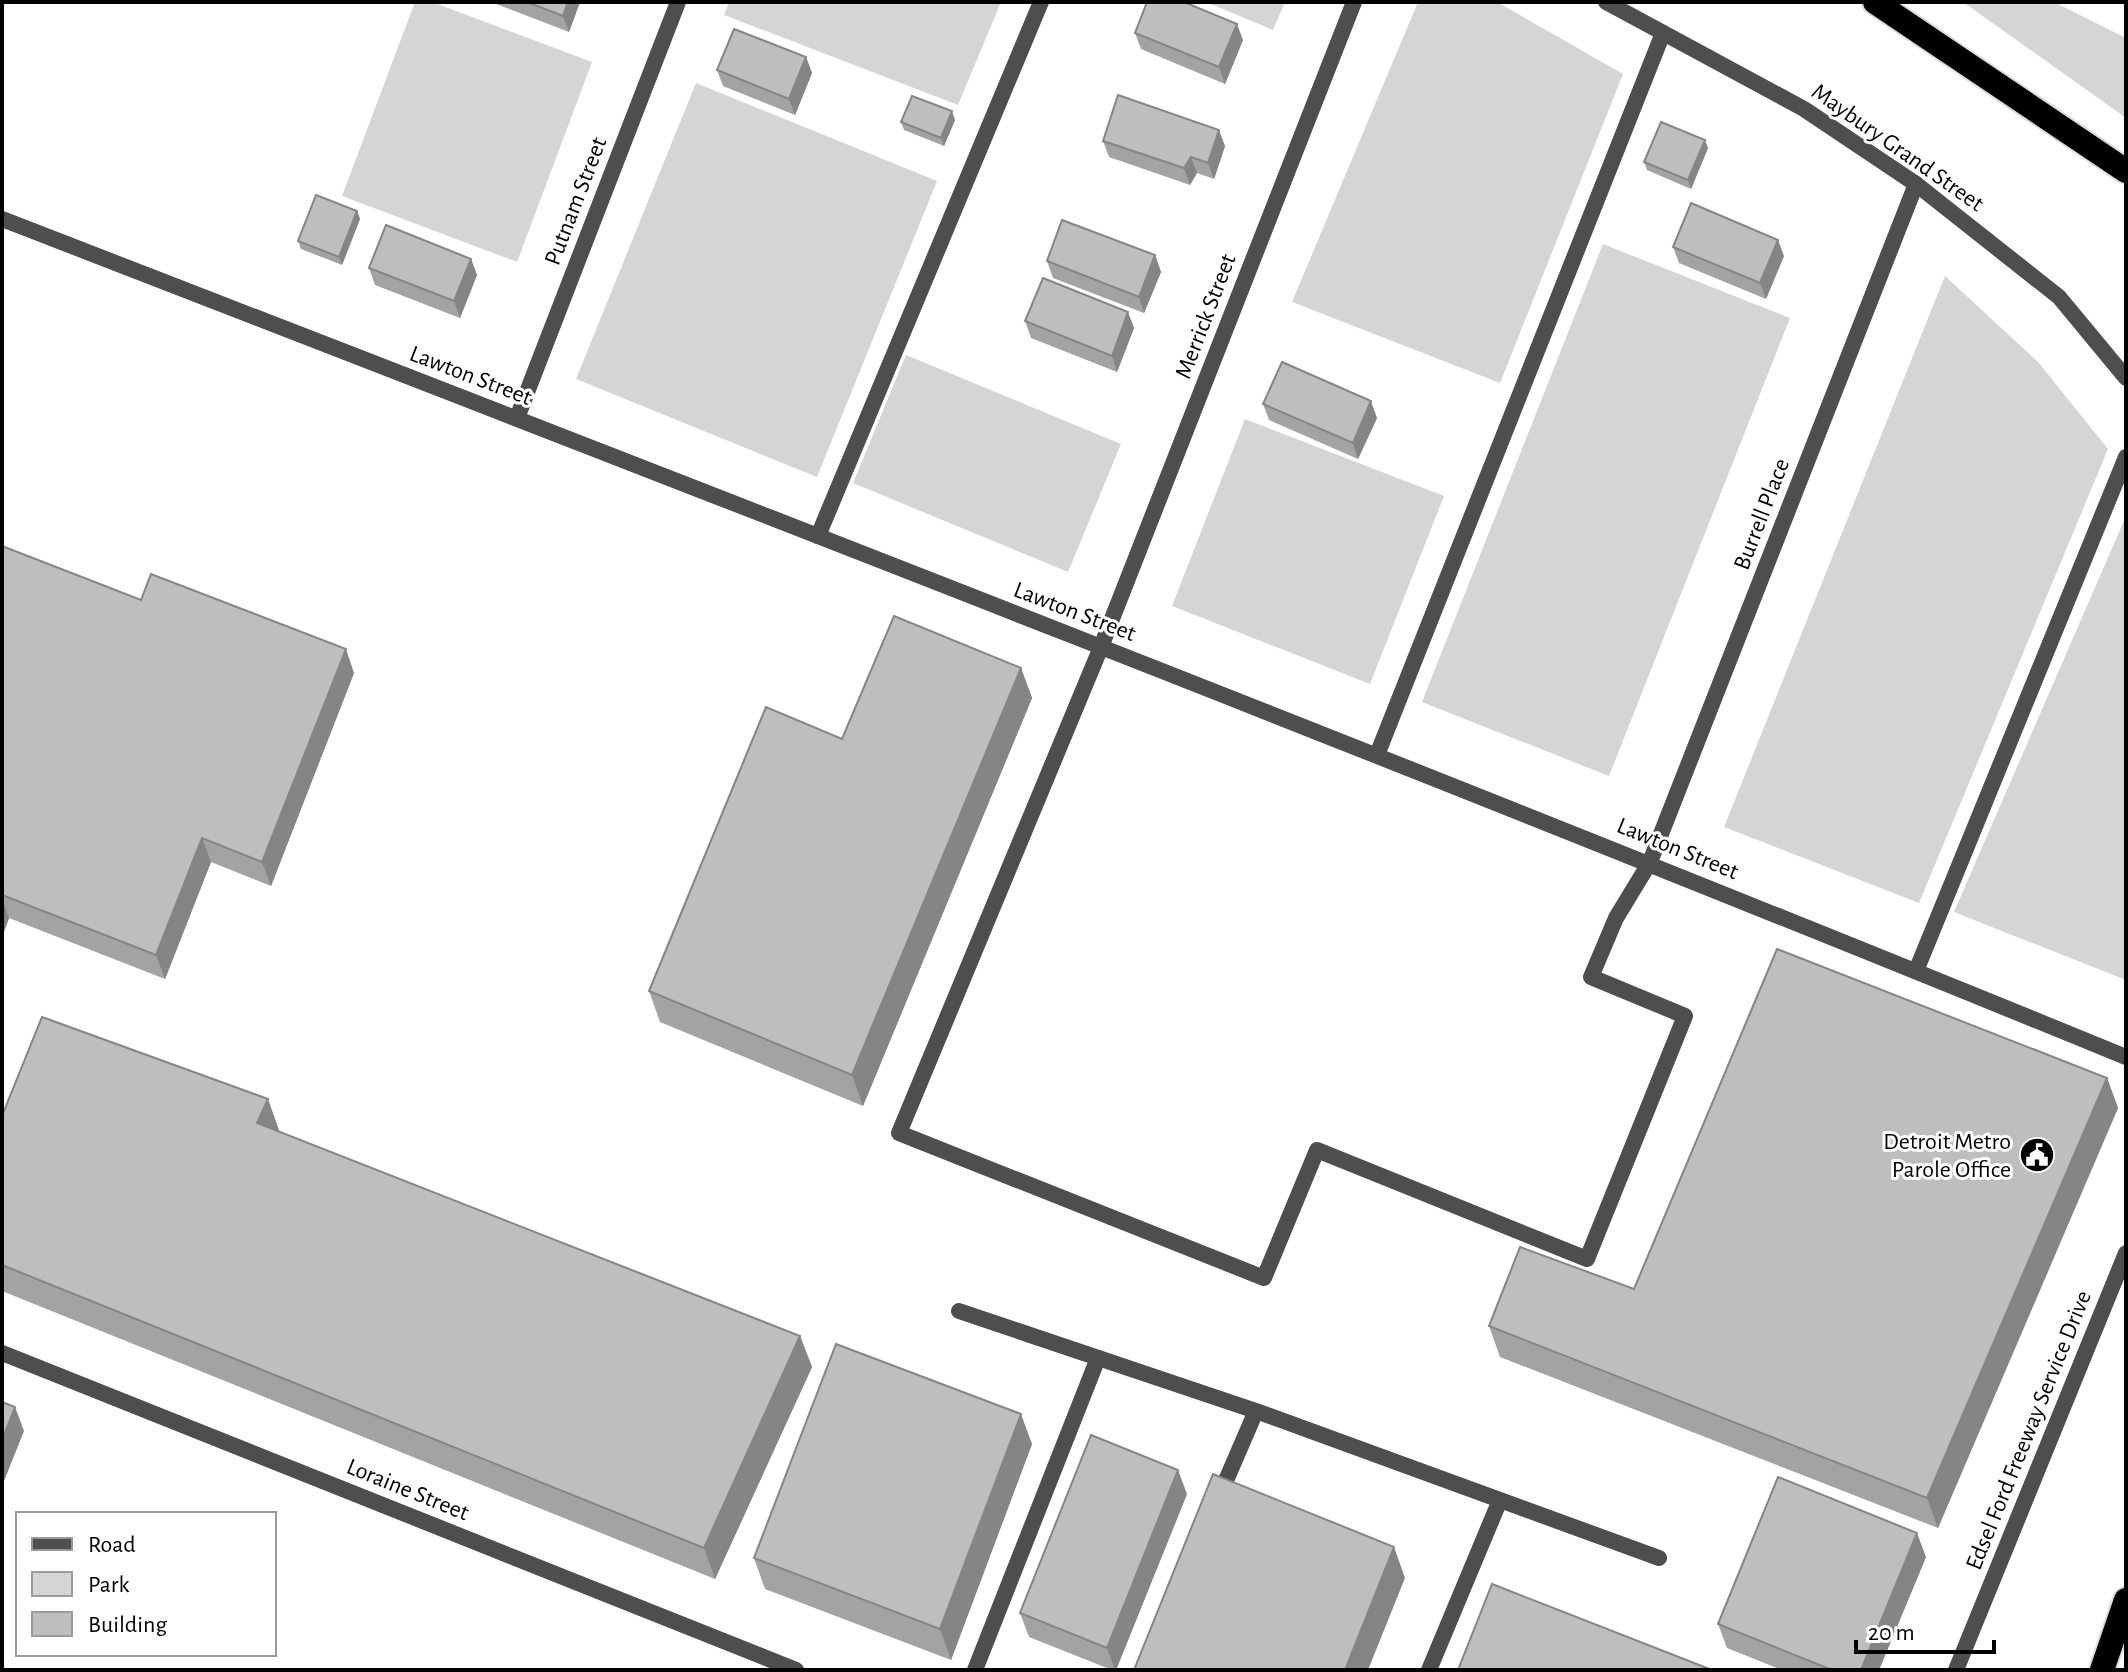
<svg xmlns="http://www.w3.org/2000/svg" width="2128" height="1672" font-family="'Alegreya Sans',sans-serif">
	<rect width="100%" height="100%" fill="#fff"/>
	<!-- green -->
	<path fill="#d5d5d5" d="M 415,2 L 432,2 L 592,62 L 517,262 L 342,196 Z
		M 729,2 L 1001,2 L 958,105 L 724,15 Z
		M 1206,2 L 1285,2 L 1273,30 Z
		M 1418,2 L 1497,2 L 1623,74 L 1500,383 L 1292,302 Z
		M 1963,2 L 2054,2 L 2126,38 L 2126,118 Z
		M 696,83 L 937,181 L 817,477 L 576,379 Z
		M 1603,244 L 1790,318 L 1609,776 L 1422,702 Z
		M 1945,276 L 2038,362 L 2108,449 L 1919,903 L 1724,827 Z
		M 906,355 L 1121,444 L 1068,572 L 853,483 Z
		M 1245,419 L 1444,496 L 1370,684 L 1172,606 Z
		M 2126,516 L 2126,980 L 1954,912 Z"/>
	<g fill="none" stroke-linecap="round" stroke-linejoin="round">
		<!-- motorway casing -->
		<g stroke="#dbdbdb" stroke-width="28">
			<path id="motorway" d="M 1875,2 L 2126,171
				M 2102,1670 L 2126,1600"/>
		</g>
		<!-- service -->
		<path stroke="#4e4e4e" stroke-width="16" d="M 818,536 L 1041,2
			M 1101,647 L 899,1133 L 1264,1278 L 1317,1150 L 1587,1259 L 1685,1016 L 1591,977 L 1616,918 L 1650,862
			M 1377,755 L 1663,33
			M 1916,971 L 2126,457
			M 959,1311 L 1256,1411 L 1500,1500
			M 1218,1499 L 1256,1411
			M 975,1670 L 1098,1358
			M 1429,1670 L 1500,1500 L 1659,1558"/>
		<!-- minor -->
		<path stroke="#4e4e4e" stroke-width="16" d="M 2,219 C 712,494 1421,769 2126,1057
			M 517,418 L 678,2
			M 1101,647 L 1354,2
			M 1650,862 L 1916,184
			M 2,1353 L 796,1670"/>
		<!-- tertiary -->
		<path stroke="#4e4e4e" stroke-width="16" d="M 1606,2 L 1804,109 L 1916,184 L 2059,297 L 2126,378
			M 1956,1670 L 2126,1253"/>
		<!-- motorway -->
		<use href="#motorway" stroke="#000" stroke-width="24"/>
	</g>
	<!-- wall -->
	<path fill="#a3a3a3" d="M 491,2 L 580,2 L 569,32 Z
		M 1135,33 L 1243,40 L 1225,84 L 1141,49 Z
		M 806,57 L 812,73 L 795,115 L 723,86 L 717,70 Z
		M 955,120 L 944,146 L 904,130 L 901,122 Z
		M 1103,141 L 1225,146 L 1214,179 L 1197,173 L 1190,185 L 1109,157 Z
		M 1708,148 L 1691,189 L 1647,170 L 1644,162 Z
		M 357,211 L 360,219 L 342,265 L 301,249 L 298,241 Z
		M 1673,247 L 1784,256 L 1766,299 L 1679,263 Z
		M 1155,255 L 1161,272 L 1144,313 L 1053,278 L 1047,261 Z
		M 471,259 L 477,275 L 460,318 L 375,285 L 369,268 Z
		M 1025,321 L 1134,328 L 1117,372 L 1031,338 Z
		M 1263,404 L 1377,418 L 1358,459 L 1269,420 Z
		M 2,546 L 141,600 L 354,673 L 271,886 L 211,862 L 165,979 L 9,918 L 2,937 Z
		M 1021,668 L 1032,698 L 863,1106 L 660,1022 L 649,991 L 842,739 Z
		M 2107,1078 L 2118,1108 L 1938,1528 L 1500,1357 L 1489,1326 L 1634,1289 Z
		M 2,1116 L 279,1130 L 278,1131 L 800,1336 L 812,1367 L 715,1579 L 2,1291 Z
		M 1032,1444 L 951,1660 L 765,1589 L 754,1558 Z
		M 1187,1494 L 1116,1670 L 1112,1670 L 1029,1637 L 1020,1613 Z
		M 1926,1557 L 1879,1670 L 1782,1670 L 1727,1648 L 1718,1624 Z"/>
	<!-- shaded-wall -->
	<path fill="#858585" d="M 568,2 L 580,2 L 569,32 L 563,16 Z
		M 1237,24 L 1243,40 L 1225,84 L 1219,67 Z
		M 806,57 L 812,73 L 795,115 L 789,99 Z
		M 952,111 L 955,120 L 944,146 L 941,138 Z
		M 1219,130 L 1225,146 L 1214,179 L 1208,163 Z
		M 1705,140 L 1708,148 L 1691,189 L 1688,180 Z
		M 1191,157 L 1197,173 L 1190,185 L 1184,168 Z
		M 357,211 L 360,219 L 342,265 L 339,257 Z
		M 1778,240 L 1784,256 L 1766,299 L 1760,283 Z
		M 1155,255 L 1161,272 L 1144,313 L 1139,297 Z
		M 471,259 L 477,275 L 460,318 L 454,301 Z
		M 1128,312 L 1134,328 L 1117,372 L 1112,356 Z
		M 1371,401 L 1377,418 L 1358,459 L 1353,443 Z
		M 346,649 L 354,673 L 271,886 L 262,862 Z
		M 1021,668 L 1032,698 L 863,1106 L 852,1075 Z
		M 202,838 L 211,862 L 165,979 L 156,955 Z
		M 2,898 L 9,918 L 2,937 Z
		M 2107,1078 L 2118,1108 L 1938,1528 L 1927,1498 Z
		M 268,1099 L 279,1130 L 268,1154 L 257,1123 Z
		M 800,1336 L 812,1367 L 715,1579 L 704,1548 Z
		M 15,1407 L 24,1431 L 2,1486 L 2,1440 Z
		M 1021,1414 L 1032,1444 L 951,1660 L 940,1629 Z
		M 1178,1470 L 1187,1494 L 1116,1670 L 1115,1670 L 1107,1648 Z
		M 1917,1533 L 1926,1557 L 1879,1670 L 1861,1670 Z
		M 1394,1547 L 1405,1578 L 1368,1670 L 1345,1670 Z"/>
	<!-- building -->
	<path fill="#bebebe" stroke="#858585" stroke-width="2" d="M 527,2 L 568,2 L 563,16 Z
		M 1147,2 L 1184,2 L 1237,24 L 1219,67 L 1135,33 Z
		M 734,29 L 806,57 L 789,99 L 717,70 Z
		M 1118,95 L 1219,130 L 1208,163 L 1191,157 L 1184,168 L 1103,141 Z
		M 912,96 L 952,111 L 941,138 L 901,122 Z
		M 1661,122 L 1705,140 L 1688,180 L 1644,162 Z
		M 316,195 L 357,211 L 339,257 L 298,241 Z
		M 1691,203 L 1778,240 L 1760,283 L 1673,247 Z
		M 1062,220 L 1155,255 L 1139,297 L 1047,261 Z
		M 386,225 L 471,259 L 454,301 L 369,268 Z
		M 1043,278 L 1128,312 L 1112,356 L 1025,321 Z
		M 1282,362 L 1371,401 L 1353,443 L 1263,404 Z
		M 2,546 L 141,600 L 151,574 L 346,649 L 262,862 L 202,838 L 156,955 L 2,895 Z
		M 894,616 L 1021,668 L 852,1075 L 649,991 L 766,707 L 842,739 Z
		M 1777,949 L 2107,1078 L 1927,1498 L 1489,1326 L 1520,1247 L 1634,1289 Z
		M 42,1017 L 268,1099 L 257,1123 L 800,1336 L 704,1548 L 2,1265 L 2,1116 Z
		M 836,1344 L 1021,1414 L 940,1629 L 754,1558 Z
		M 2,1402 L 15,1407 L 2,1440 Z
		M 1091,1435 L 1178,1470 L 1107,1648 L 1020,1613 Z
		M 1213,1474 L 1394,1547 L 1345,1670 L 1134,1670 Z
		M 1778,1477 L 1917,1533 L 1861,1670 L 1832,1670 L 1718,1624 Z
		M 1492,1584 L 1712,1670 L 1458,1670 Z"/>
	<!-- icons -->
	<defs>
		<g id="civic-disc" transform="scale(1.8)"><circle r="9.5" fill="#000" stroke="#fff"/><path d="M-.6-6.5H3V-4.5H.6V-3L4-1V1h2V6H-6V1h2V-1L-.6-3ZM-1.2 2.5V6h2.4V2.5Z" fill="#fff"/></g>
	</defs>
	<g fill-rule="evenodd">
		<use href="#civic-disc" x="2037" y="1155"/>
	</g>
	<g text-anchor="middle" stroke-width="6" stroke-linejoin="round" paint-order="stroke">
		<!-- street labels -->
		<g font-size="24" fill="#000" stroke="#fff">
			<text transform="translate(1898 147) rotate(35)" y="8">Maybury Grand Street</text>
			<text transform="translate(575 201) rotate(-69)" y="8">Putnam Street</text>
			<text transform="translate(1205 316) rotate(-69)" y="8">Merrick Street</text>
			<text transform="translate(471 375) rotate(21)" y="8">Lawton Street</text>
			<text transform="translate(1761 514) rotate(-69)" y="8">Burrell Place</text>
			<text transform="translate(1075 611) rotate(21)" y="8">Lawton Street</text>
			<text transform="translate(1678 848) rotate(22)" y="8">Lawton Street</text>
			<text transform="translate(2028 1430) rotate(-68)" y="8">Edsel Ford Freeway Service Drive</text>
			<text transform="translate(408 1489) rotate(22)" y="8">Loraine Street</text>
		</g>
		<!-- poi labels -->
		<g font-size="24" fill="#000" stroke="#fff" text-anchor="end">
			<text x="2011" y="1149">Detroit Metro<tspan x="2011" dy="28">Parole Office</tspan></text>
		</g>
	</g>
	<!-- border -->
	<rect width="2128" height="1672" fill="none" stroke="#000000" stroke-width="8"/>
	<!-- legend -->
	<rect x="16" y="1512" width="260" height="144" fill="#ffffff" stroke="#999999" stroke-width="2"/>
	<rect x="32" y="1538" width="40" height="12" fill="#4e4e4e" stroke="#999999" stroke-width="2"/>
	<text x="88" y="1552" font-size="24" fill="#000000">Road</text>
	<rect x="32" y="1572" width="40" height="24" fill="#d5d5d5" stroke="#999999" stroke-width="2"/>
	<text x="88" y="1592" font-size="24" fill="#000000">Park</text>
	<rect x="32" y="1612" width="40" height="24" fill="#bebebe" stroke="#999999" stroke-width="2"/>
	<text x="88" y="1632" font-size="24" fill="#000000">Building</text>
	<!-- scale -->
	<path d="M1856 1640v12h138v-12" fill="none" stroke="#000000" stroke-width="4"/>
	<text x="1868" y="1640" font-size="24" fill="#000000" stroke="#ffffff" stroke-width="6" paint-order="stroke">20 m</text>
</svg>
